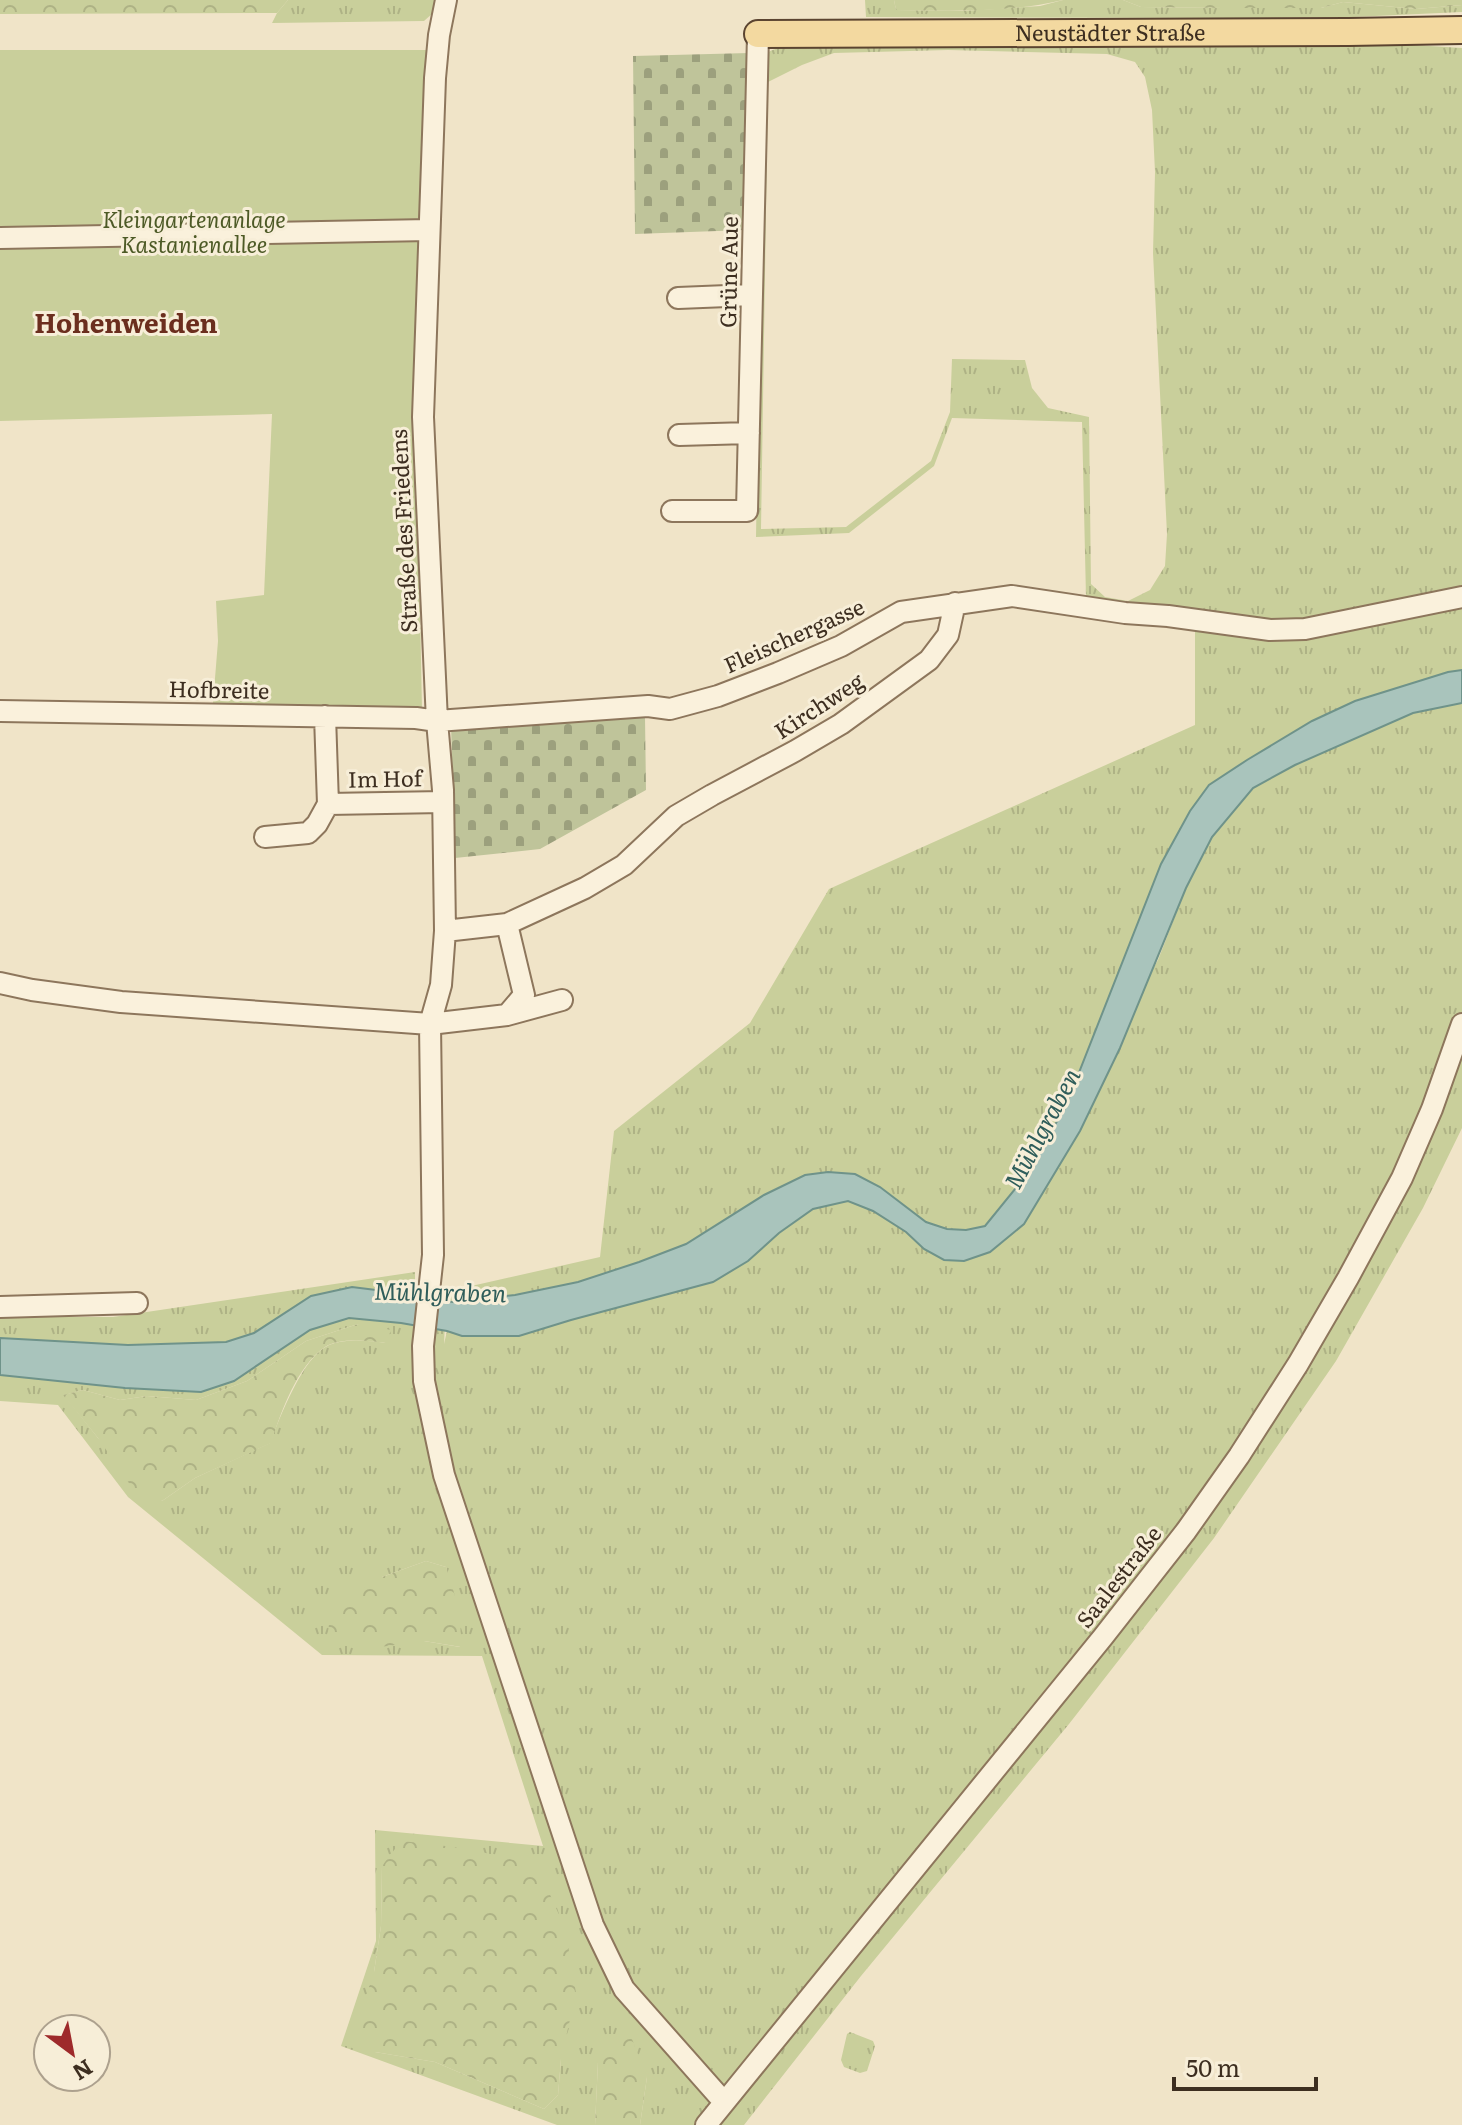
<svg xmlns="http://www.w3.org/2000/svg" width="1462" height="2125" font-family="Literata,serif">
	<defs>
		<pattern id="grass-tufts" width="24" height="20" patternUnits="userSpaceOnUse" patternTransform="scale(2)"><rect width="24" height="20" fill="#c9cf9b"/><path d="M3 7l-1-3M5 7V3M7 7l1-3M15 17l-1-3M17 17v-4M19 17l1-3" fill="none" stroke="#aeb285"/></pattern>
		<pattern id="forest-crowns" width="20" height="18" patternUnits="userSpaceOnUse" patternTransform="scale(2)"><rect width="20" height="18" fill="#c9cf9b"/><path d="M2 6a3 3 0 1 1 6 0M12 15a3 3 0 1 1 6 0" fill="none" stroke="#aeb285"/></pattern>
		<pattern id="cemetery-stones" width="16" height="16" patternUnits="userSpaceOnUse" patternTransform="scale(2)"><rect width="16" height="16" fill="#bfc49a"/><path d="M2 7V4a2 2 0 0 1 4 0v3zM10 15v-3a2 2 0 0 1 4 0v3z" fill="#9ca07d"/></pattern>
	</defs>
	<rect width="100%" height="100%" fill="#f0e4c8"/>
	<!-- grass -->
	<path fill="url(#grass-tufts)" fill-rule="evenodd" d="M 288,0 L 436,0 L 433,13 L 424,21 L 272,23 L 277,13 Z
		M 865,0 L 894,0 L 896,10 L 962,11 L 1040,6 L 1063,0 L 1123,0 L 1141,7 L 1223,8 L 1321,8 L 1343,2 L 1416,9 L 1462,5 L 1462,12 L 1353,17 L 1241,18 L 866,17 Z
		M 1087,44 L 1413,45 L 1462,48 L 1462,670 L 1448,672 L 1355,701 L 1312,721 L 1247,760 L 1209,785 L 1190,811 L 1161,864 L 1065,1108 L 1020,1183 L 985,1226 L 966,1230 L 947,1229 L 926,1222 L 880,1187 L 828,1172 L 805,1175 L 764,1195 L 686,1244 L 639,1262 L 578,1282 L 515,1295 L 446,1301 L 444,1344 L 447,1331 L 462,1336 L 519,1336 L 571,1320 L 713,1282 L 748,1261 L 779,1233 L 813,1209 L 848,1201 L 873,1211 L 906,1232 L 924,1249 L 990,1252 L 1158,960 L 1186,888 L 1212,837 L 1253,788 L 1295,765 L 1413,713 L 1462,703 L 1462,1128 L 1423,1208 L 1336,1361 L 1214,1538 L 1069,1724 L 861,1976 L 744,2125 L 640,2125 L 647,2077 L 598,2062 L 595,2125 L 557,2125 L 341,2046 L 376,1941 L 375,1830 L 543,1846 L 482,1656 L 322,1655 L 128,1497 L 58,1405 L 0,1401 L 0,1317 L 113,1317 L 415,1272 L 415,1295 L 445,1292 L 600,1257 L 614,1131 L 750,1023 L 829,889 L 1195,725 L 1195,612 L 1125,613 L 1086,597 L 1082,422 L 952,418 L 934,466 L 849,533 L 756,537 L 764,58 L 770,51 L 784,46 ZM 948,50 L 1107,54 L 1135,62 L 1145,77 L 1152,110 L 1155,172 L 1153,253 L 1167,534 L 1165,566 L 1150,590 L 1128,601 L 1105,597 L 1091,584 L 1089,417 L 1048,408 L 1032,388 L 1025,360 L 952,359 L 950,412 L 931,461 L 846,527 L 761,529 L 768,82 L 802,65 L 834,53 ZM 358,1324 L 386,1343 C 368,1341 347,1338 329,1345 C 303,1356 280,1417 270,1443 L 195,1478 L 162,1501 L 98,1438 L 64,1395 L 83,1390 L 120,1400 L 147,1396 L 196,1400 L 247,1381 L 306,1341 ZM 426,1561 L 446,1567 L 460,1647 L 424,1641 L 382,1577 ZM 382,1866 L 561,2059 L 558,2095 L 544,2109 L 435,2062 L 375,2052 L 374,1972 L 381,1926 Z
		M 850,2032 L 873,2041 L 875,2046 L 867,2071 L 860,2073 L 844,2067 L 841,2060 L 847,2034 Z"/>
	<!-- forest -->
	<path fill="url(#forest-crowns)" d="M 0,0 L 288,0 L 277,13 L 0,14 Z
		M 894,0 L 1063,0 C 1009,13 951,11 896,10 Z
		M 1123,0 L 1462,0 L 1462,5 L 1416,9 L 1343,2 L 1321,8 L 1223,8 L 1141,7 Z
		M 358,1324 L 391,1330 L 386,1343 C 369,1341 340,1337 325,1347 C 297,1366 281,1412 271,1443 L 195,1478 L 162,1501 L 133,1489 L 98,1438 L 63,1395 L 83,1390 L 120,1400 L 147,1396 L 196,1400 L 247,1381 L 306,1341 Z
		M 426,1561 L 446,1567 L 460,1612 L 461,1647 L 424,1641 L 380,1647 L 328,1638 L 330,1607 L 382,1577 Z
		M 401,1841 C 451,1846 491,1851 538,1868 L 565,1928 L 576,1993 L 561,2059 L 558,2095 L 544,2109 L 435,2062 L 375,2052 L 356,2029 L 374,1972 L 381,1926 L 382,1866 Z
		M 612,2034 L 630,2034 L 647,2077 L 640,2125 L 595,2125 L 598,2062 Z"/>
	<!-- cemetery -->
	<path fill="url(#cemetery-stones)" d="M 749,53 L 745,230 L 635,234 L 633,56 Z
		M 645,717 L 646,790 L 540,849 L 455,858 L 451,725 Z"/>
	<!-- green -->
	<path fill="#c9cf9b" d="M 0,50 L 430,50 L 416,410 L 422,710 L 213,703 L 218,641 L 216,601 L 264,595 L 272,414 L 0,421 Z"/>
	<!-- water -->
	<path fill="#a9c4bc" stroke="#6f938a" stroke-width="2" d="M 1462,670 L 1462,703 L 1413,713 L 1295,765 L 1253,788 L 1212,837 L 1186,888 L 1120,1048 L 1080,1131 L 1024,1224 L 990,1252 L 964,1261 L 944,1260 L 924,1249 L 906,1232 L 873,1211 L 848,1201 L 813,1209 L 779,1233 L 748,1261 L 713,1282 L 571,1320 L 519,1336 L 462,1336 L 447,1331 L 401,1323 L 349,1318 L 310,1330 L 234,1381 L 201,1392 L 125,1388 L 0,1375 L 0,1338 L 128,1345 L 226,1342 L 254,1333 L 311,1296 L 352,1287 L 376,1290 L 407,1298 L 453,1302 L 515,1295 L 578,1282 L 639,1262 L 686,1244 L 764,1195 L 805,1175 L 828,1172 L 855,1174 L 880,1187 L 926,1222 L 947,1229 L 966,1230 L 985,1226 L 1020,1183 L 1065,1108 L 1161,864 L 1190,811 L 1209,785 L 1247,760 L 1312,721 L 1355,701 L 1448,672 Z"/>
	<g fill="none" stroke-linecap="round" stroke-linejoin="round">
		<!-- minor casing -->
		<g stroke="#8d765c" stroke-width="24">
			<path id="minor" d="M 446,0 L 439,35 L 435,78 L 423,417 L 437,721 L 443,790 L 445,931 L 441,985 L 430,1024 L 433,1255 L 423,1346 L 424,1381 L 444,1475 L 593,1925 L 624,1989 L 724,2102
				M 0,238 L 429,230
				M 678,298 L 752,295
				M 679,435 L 749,433
				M 672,511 L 747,511 L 758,34
				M 0,711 L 416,718 L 437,721 L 648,706 L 670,709 L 718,696 L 778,673 L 841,646 L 901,612 L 1012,596 L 1125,613 L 1168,616 L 1270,630 L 1305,629 L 1462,597
				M 328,804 L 443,802
				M 265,837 L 308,833 L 317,824 L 328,804 L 325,716
				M 507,924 L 524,995 L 507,1015
				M 445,931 L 507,924 L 585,888 L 624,865 L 676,816 L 712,795 L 795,751 L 841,724 L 929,660 L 948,635 L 955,603
				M 0,983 L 32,990 L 121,1002 L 430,1024 L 507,1015 L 562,1000
				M 0,1307 L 137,1303
				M 706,2125 L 1103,1637 L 1186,1531 L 1239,1456 L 1298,1364 L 1348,1278 L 1402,1178 L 1432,1109 L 1462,1024"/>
		</g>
		<!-- major casing -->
		<g stroke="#5b4430" stroke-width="30">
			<g id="major">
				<path id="s1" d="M 758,34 L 1349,32 L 1462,30"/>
			</g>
		</g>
		<!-- minor -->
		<use href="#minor" stroke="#faf1dc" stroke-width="20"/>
		<!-- major -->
		<use href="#major" stroke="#f3d9a0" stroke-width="26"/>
	</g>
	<g text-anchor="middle" stroke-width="6" stroke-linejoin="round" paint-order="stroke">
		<!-- street labels -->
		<g font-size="22" fill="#3d2e20" stroke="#f7eed8">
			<text dy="8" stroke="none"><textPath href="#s1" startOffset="352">Neustädter Straße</textPath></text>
			<text transform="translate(729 272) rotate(-89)" y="8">Grüne Aue</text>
			<text transform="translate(404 531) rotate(-93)" y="8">Straße des Friedens</text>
			<text transform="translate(794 636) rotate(-24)" y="8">Fleischergasse</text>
			<text transform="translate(219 690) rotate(1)" y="8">Hofbreite</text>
			<text transform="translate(819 706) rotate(-33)" y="8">Kirchweg</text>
			<text transform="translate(385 779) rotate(-1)" y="8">Im Hof</text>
			<text transform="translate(1119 1577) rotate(-52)" y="8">Saalestraße</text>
		</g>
		<!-- park labels -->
		<g font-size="22" font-style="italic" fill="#4d5a26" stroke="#f7eed8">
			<text x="194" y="228">Kleingartenanlage<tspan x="194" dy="25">Kastanienallee</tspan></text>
		</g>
		<!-- water labels -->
		<g font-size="24" font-style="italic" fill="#2f5d5a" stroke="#f7eed8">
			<text transform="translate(1043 1129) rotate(-62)" y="8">Mühlgraben</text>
			<text transform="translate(440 1293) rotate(1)" y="8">Mühlgraben</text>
		</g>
		<!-- quarter labels -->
		<g font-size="26" font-weight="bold" fill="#6b2e1e" stroke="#f7eed8">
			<text x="126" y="333">Hohenweiden</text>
		</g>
	</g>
	<!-- north arrow -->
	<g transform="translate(72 2053) rotate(148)"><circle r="38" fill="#f7eed8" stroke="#ada18e" stroke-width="2"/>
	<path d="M0-6L14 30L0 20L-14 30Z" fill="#9e2a2b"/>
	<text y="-12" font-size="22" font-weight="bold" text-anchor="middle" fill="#3d2e20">N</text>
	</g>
	<!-- scale -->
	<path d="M1174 2077v12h142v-12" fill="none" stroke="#3d2e20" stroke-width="4"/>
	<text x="1186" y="2077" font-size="24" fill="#3d2e20" stroke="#f7eed8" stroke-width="6" paint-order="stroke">50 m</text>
</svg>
